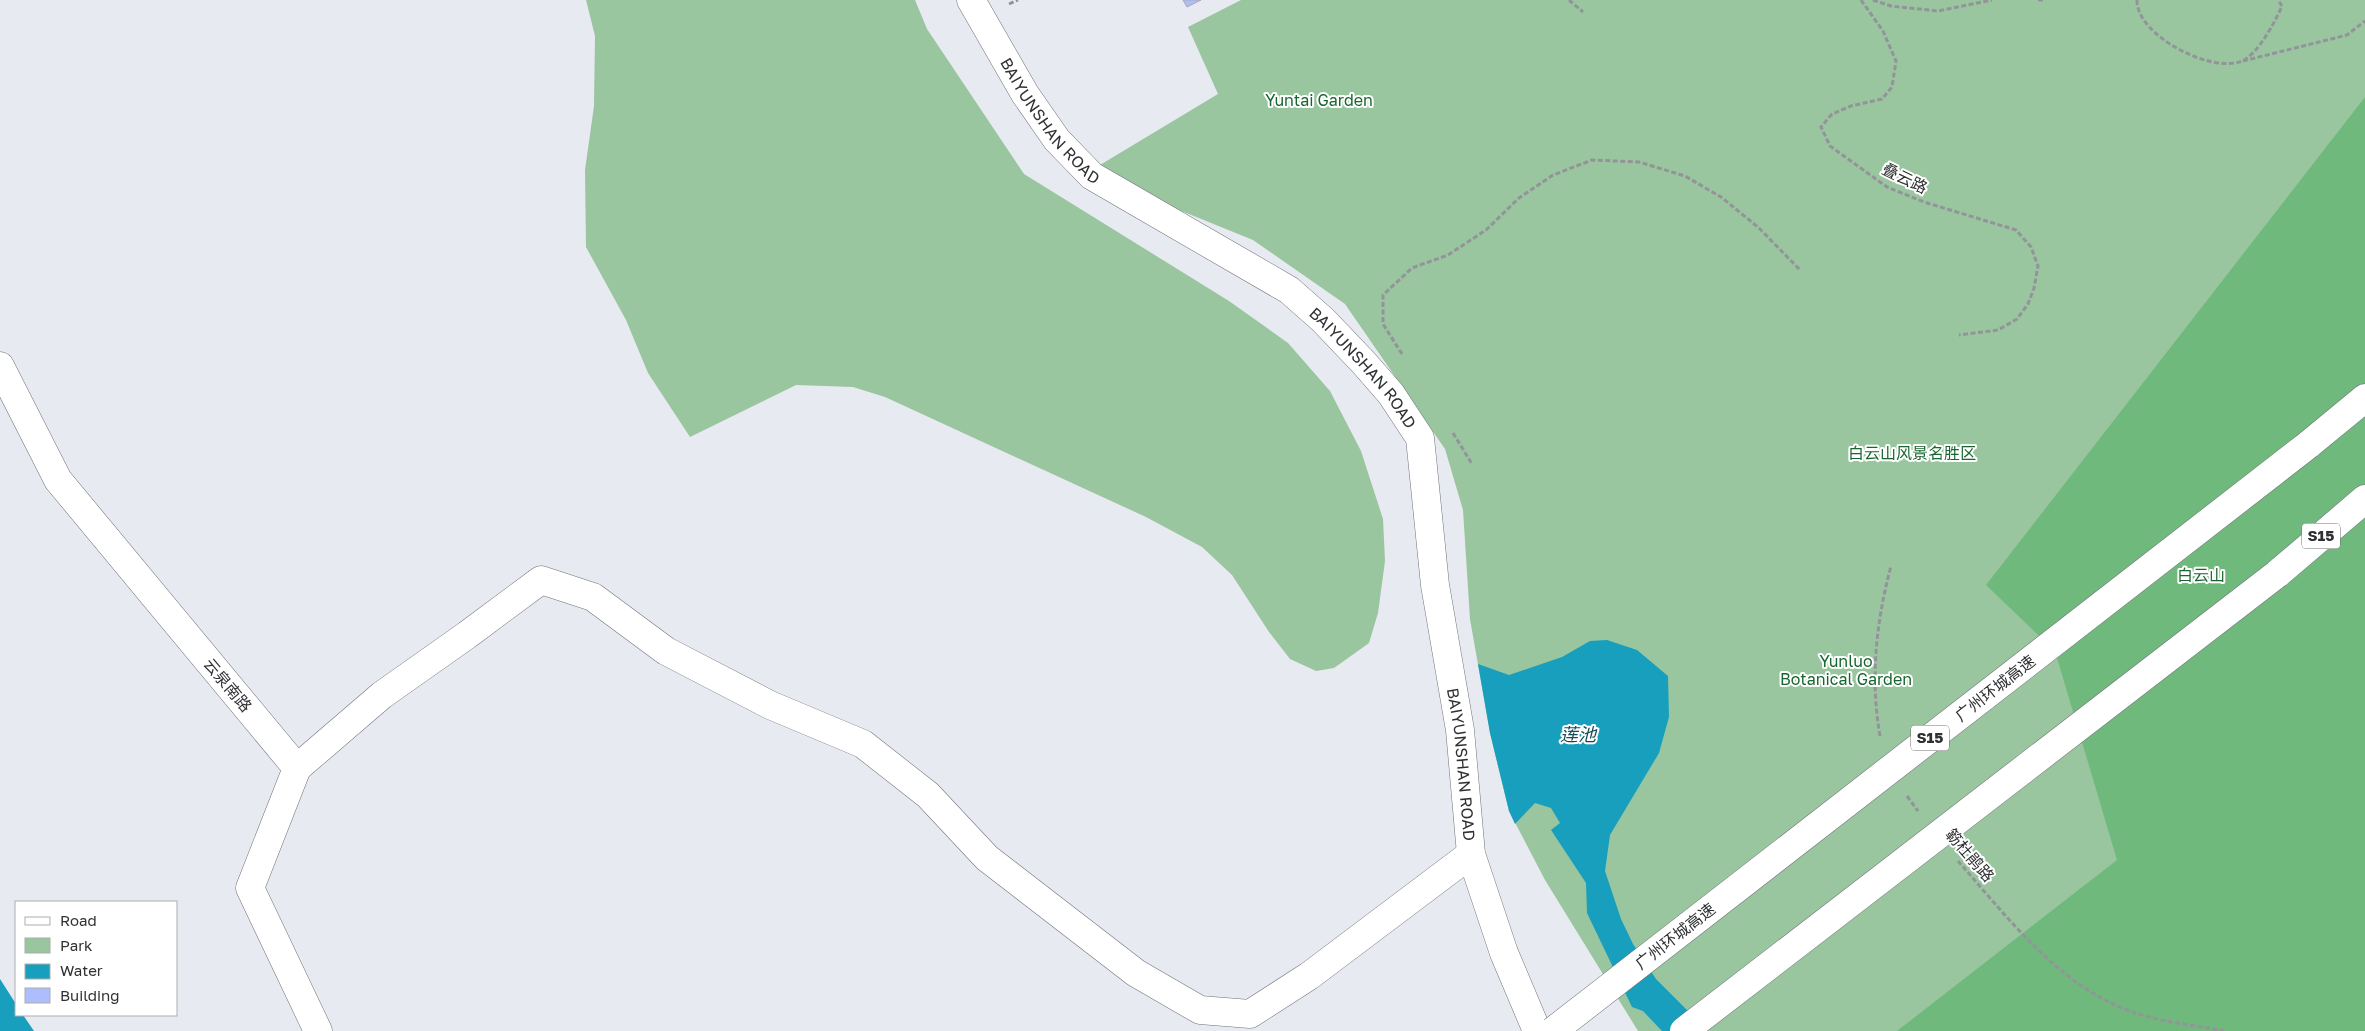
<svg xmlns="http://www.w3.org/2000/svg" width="2365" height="1031" font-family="'Golos Text','Noto Sans SC',sans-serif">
	<rect width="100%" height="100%" fill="#e8eaf2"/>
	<!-- green -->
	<path fill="#99c59f" d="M 586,0 L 915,0 L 927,29 L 1024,174 L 1229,301 L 1288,343 L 1330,391 L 1361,451 L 1383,519 L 1385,561 L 1378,613 L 1369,643 L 1334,668 L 1316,671 L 1290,659 L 1269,632 L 1232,575 L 1202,547 L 1146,517 L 885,397 L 853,387 L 796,385 L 690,437 L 648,373 L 626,320 L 586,247 L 585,170 L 594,106 L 595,36 Z
		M 1241,0 L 2365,0 L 2365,1031 L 1638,1031 L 1545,880 L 1509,811 L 1490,733 L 1470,619 L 1463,510 L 1445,449 L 1345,304 L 1253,240 L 1152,199 L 1100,165 L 1218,94 L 1188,27 Z"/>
	<!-- forest -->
	<path fill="#70b97d" d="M 2365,97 L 2365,1031 L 1897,1031 L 2117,860 L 2055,651 L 1986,585 Z"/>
	<!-- water -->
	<path fill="#189fbd" d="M 1607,640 L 1637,650 L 1668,676 L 1669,717 L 1659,753 L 1610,835 L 1605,871 L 1621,919 L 1633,944 L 1656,979 L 1708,1031 L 1662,1031 L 1643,1011 L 1632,1007 L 1587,913 L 1586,883 L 1551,830 L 1560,823 L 1551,808 L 1535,803 L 1515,824 L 1509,811 L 1490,733 L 1478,664 L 1509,675 L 1562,657 L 1590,641 Z
		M 0,979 L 16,1004 L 16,1015 L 23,1015 L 34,1031 L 0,1031 Z"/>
	<!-- building -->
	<path fill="#aebefc" stroke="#a7a9b0" d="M 1183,0 L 1201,0 L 1187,7 Z"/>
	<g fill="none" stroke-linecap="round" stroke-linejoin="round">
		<!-- minor casing -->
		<g stroke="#707279" stroke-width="29">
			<g id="minor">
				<path id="s1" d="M 971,0 L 1025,94 L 1057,140 L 1092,176 L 1289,290 L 1323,320 L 1364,363 L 1391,394 L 1420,438 L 1435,585 L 1460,730 L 1471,854 L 1504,953 L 1537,1031"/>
				<path d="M 0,366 L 58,480 L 297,768 L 250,888 L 318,1031"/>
				<path d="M 297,768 L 382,695 L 467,635 L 541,580 L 593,597 L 666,651 L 770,705 L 863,744 L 928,795 L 987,858 L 1136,973 L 1200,1010 L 1250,1014 L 1309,976 L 1471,854"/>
			</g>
		</g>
		<!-- highway casing -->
		<g stroke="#707279" stroke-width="29">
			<path id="highway" d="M 2308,445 L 2365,398
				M 2277,574 L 2365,499"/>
		</g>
		<!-- path -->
		<path stroke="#93949a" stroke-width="3" stroke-dasharray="5 2.5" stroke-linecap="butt" d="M 1569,0 L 1583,12
			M 1861,0 L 1883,31 L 1896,61 L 1892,87 L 1882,99 L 1851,106 L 1832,114 L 1821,127 L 1830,146 L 1887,187 L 1924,202 L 2016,230 L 2031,247 L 2038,266 L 2034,288 L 2028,304 L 2017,319 L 1998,330 L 1959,335
			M 1873,0 L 1891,6 L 1938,11 L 1992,0
			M 2038,0 L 2043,0
			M 2137,0 C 2136,35 2211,74 2242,61 C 2258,54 2275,22 2282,6 L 2278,0
			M 1009,4 L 1018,0
			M 2243,61 L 2347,35 L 2365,21
			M 1402,354 L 1383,324 L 1383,295 L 1412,268 L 1448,255 L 1486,230 L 1519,198 L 1553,175 L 1592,160 L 1639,162 L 1685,176 L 1721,197 L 1759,228 L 1800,270
			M 1453,433 L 1472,464
			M 1880,736 C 1870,679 1876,622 1891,566
			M 1907,796 L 1918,811
			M 1958,861 C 2010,920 2063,992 2142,1015 C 2169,1023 2198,1026 2225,1031"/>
		<!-- minor -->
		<use href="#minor" stroke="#fff" stroke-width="28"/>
		<!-- highway -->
		<use href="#highway" stroke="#fff" stroke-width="28"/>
		<!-- highway-bridge casing -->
		<g stroke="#707279" stroke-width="29" stroke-linecap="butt">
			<path id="highway-bridge" d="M 1553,1031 L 2308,445
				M 1684,1031 L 2277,574"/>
		</g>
		<!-- highway-bridge -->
		<use href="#highway-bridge" stroke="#fff" stroke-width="28"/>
	</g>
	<g text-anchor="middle" stroke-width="4" stroke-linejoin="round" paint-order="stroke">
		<!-- shield labels -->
		<g fill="#fff" stroke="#6e6f71" stroke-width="1">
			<rect x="2302" y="523.5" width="38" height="25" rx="4"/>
			<rect x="1911" y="725.5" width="38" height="25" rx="4"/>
		</g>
		<g font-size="15" font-weight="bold" fill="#303134">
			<text x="2321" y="541">S15</text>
			<text x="1930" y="743">S15</text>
		</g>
		<!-- park labels -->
		<g font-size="16" fill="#18662f" stroke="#fff">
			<text x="1319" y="106">Yuntai Garden</text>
			<text x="1912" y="459">白云山风景名胜区</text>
			<text x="2201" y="581">白云山</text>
			<text x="1846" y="667">Yunluo<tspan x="1846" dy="18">Botanical Garden</tspan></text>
		</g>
		<!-- street labels -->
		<g font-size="16" fill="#303134" stroke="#fff">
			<text dy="6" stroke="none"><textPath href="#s1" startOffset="145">BAIYUNSHAN ROAD</textPath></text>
			<text transform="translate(1905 178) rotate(26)" y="6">叠云路</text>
			<text dy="6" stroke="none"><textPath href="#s1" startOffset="550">BAIYUNSHAN ROAD</textPath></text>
			<text transform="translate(228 685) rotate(50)" y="6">云泉南路</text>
			<text transform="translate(1995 688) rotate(-38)" y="6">广州环城高速</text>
			<text dy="6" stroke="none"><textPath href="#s1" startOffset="970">BAIYUNSHAN ROAD</textPath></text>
			<text transform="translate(1970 855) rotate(49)" y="6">簕杜鹃路</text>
			<text transform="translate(1675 936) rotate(-38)" y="6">广州环城高速</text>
		</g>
		<!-- water labels -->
		<g font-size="18" font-style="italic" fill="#184a57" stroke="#fff">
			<text x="1578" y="741">莲池</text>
		</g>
	</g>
	<!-- legend -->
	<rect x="15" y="901" width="162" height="115" fill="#ffffff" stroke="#acadae"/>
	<rect x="25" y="917" width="25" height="8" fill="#ffffff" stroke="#acadae"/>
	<text x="60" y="926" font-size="15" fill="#303134">Road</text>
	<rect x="25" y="938" width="25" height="15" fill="#99c59f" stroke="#acadae"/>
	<text x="60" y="951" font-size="15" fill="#303134">Park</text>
	<rect x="25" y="964" width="25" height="15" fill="#189fbd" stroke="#acadae"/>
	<text x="60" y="976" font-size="15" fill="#303134">Water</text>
	<rect x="25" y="988" width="25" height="15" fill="#aebefc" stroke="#acadae"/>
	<text x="60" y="1001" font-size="15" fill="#303134">Building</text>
</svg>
